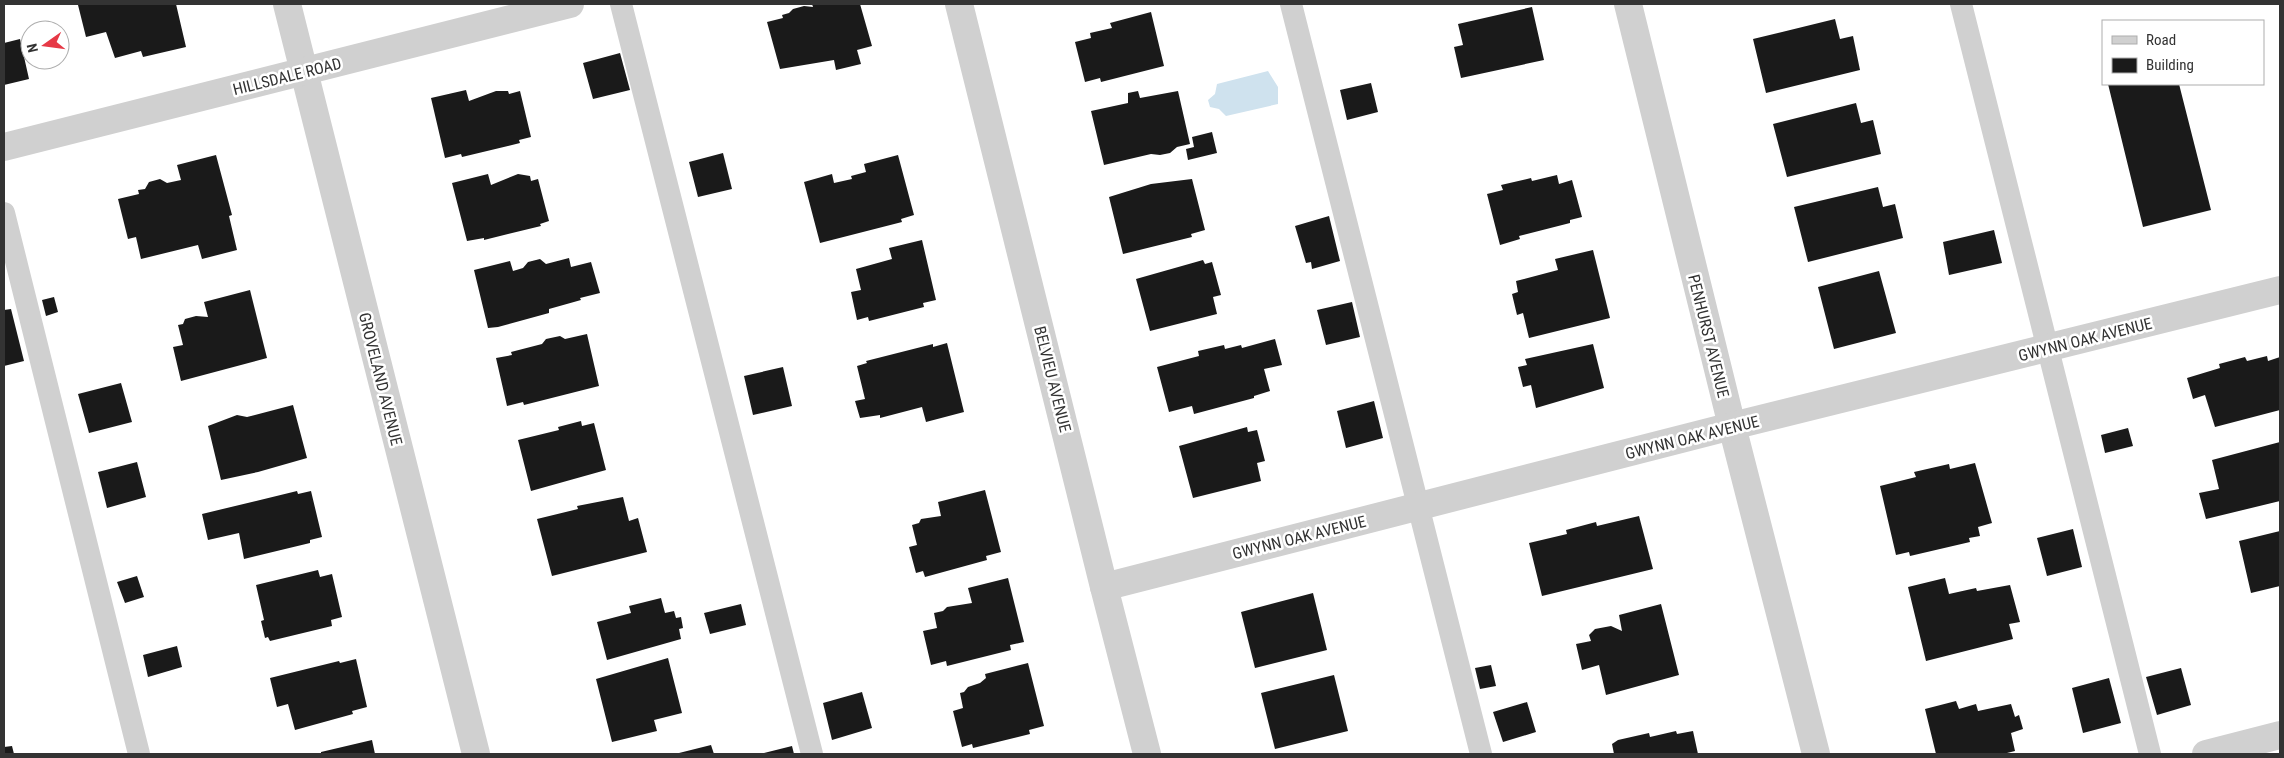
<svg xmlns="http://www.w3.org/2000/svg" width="2284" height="758" font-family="'Roboto Condensed',sans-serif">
	<rect width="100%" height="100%" fill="#fff"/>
	<!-- water -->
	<path fill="#cfe2ee" d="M 1268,71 L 1278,87 L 1278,104 L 1226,116 L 1219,109 L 1210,107 L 1208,100 L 1215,94 L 1217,84 Z"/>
	<!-- building -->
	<path fill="#1a1a1a" d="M 83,4 L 176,4 L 186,47 L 143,57 L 141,51 L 115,58 L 106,32 L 86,37 L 78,5 Z
		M 812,4 L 860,4 L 872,46 L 857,50 L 861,64 L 836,70 L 834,60 L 780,69 L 767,22 L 783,18 L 782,15 L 789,13 L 793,9 L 804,6 L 813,7 Z
		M 1532,7 L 1544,60 L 1461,78 L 1454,47 L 1463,45 L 1458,24 Z
		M 1151,12 L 1164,66 L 1101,82 L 1100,78 L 1085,82 L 1075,42 L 1091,38 L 1090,33 L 1112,28 L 1110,23 Z
		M 1835,19 L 1840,39 L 1853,36 L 1860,70 L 1766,93 L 1753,39 Z
		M 20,39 L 29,79 L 4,85 L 4,43 Z
		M 620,53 L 630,90 L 593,99 L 583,63 Z
		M 1371,83 L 1378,112 L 1347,120 L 1340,90 Z
		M 2108,84 L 2179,84 L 2211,210 L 2143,227 Z
		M 466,90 L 469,101 L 496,91 L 508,91 L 509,94 L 520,91 L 531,137 L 519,140 L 520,143 L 462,157 L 461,154 L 445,158 L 431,98 Z
		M 1138,91 L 1140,98 L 1178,91 L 1190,144 L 1177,147 L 1170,153 L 1160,155 L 1151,154 L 1104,165 L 1091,111 L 1128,103 L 1128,93 Z
		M 1856,103 L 1861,123 L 1873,120 L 1881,154 L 1787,177 L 1773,124 Z
		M 1212,132 L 1217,153 L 1188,160 L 1186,149 L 1194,147 L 1192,137 Z
		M 723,153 L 732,189 L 698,197 L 689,162 Z
		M 216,155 L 232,215 L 229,216 L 237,250 L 202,259 L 198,245 L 141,259 L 136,237 L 128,239 L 118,199 L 139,194 L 138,190 L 145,189 L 149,182 L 160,179 L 167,183 L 181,180 L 177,165 Z
		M 898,155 L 914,215 L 901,219 L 902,222 L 820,243 L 804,182 L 832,174 L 834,183 L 852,179 L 851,176 L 866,172 L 864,164 Z
		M 488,174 L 491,185 L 518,174 L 530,176 L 531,181 L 538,179 L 549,221 L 540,224 L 541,226 L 484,240 L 484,238 L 467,241 L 452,183 Z
		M 1557,175 L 1559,184 L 1572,180 L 1582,217 L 1570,220 L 1570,223 L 1519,236 L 1520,239 L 1500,245 L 1487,194 L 1503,190 L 1501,185 L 1531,178 L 1532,181 Z
		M 1192,179 L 1205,230 L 1191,234 L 1192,237 L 1123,254 L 1109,197 L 1151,184 Z
		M 1878,187 L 1883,207 L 1895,204 L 1903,238 L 1808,262 L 1794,207 Z
		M 1329,216 L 1340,261 L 1312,269 L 1311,262 L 1306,263 L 1295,226 Z
		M 1994,230 L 2002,263 L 1949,275 L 1943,242 Z
		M 922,240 L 936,300 L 923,303 L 924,307 L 869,321 L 868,317 L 857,320 L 851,292 L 861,290 L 856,269 L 892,259 L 889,248 Z
		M 1593,250 L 1610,318 L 1529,338 L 1523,313 L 1517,315 L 1512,294 L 1518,292 L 1516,281 L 1558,270 L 1555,259 Z
		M 569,258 L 571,267 L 591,262 L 600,293 L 580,298 L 581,300 L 549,309 L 549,313 L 498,327 L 488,328 L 474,270 L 510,261 L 513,271 L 523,268 L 528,262 L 540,259 L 546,264 Z
		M 1203,260 L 1205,264 L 1212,262 L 1221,295 L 1213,297 L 1217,314 L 1150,331 L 1136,279 Z
		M 1879,271 L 1896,333 L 1834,349 L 1818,287 Z
		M 250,290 L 267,358 L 181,381 L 173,347 L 183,345 L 178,325 L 183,324 L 185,319 L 196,316 L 208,317 L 204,302 Z
		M 54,297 L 58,312 L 46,316 L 42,300 Z
		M 1352,302 L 1360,337 L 1326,345 L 1317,310 Z
		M 11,309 L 24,361 L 4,366 L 4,310 Z
		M 587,334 L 599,386 L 524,405 L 523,402 L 507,406 L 496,358 L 512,355 L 511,352 L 542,344 L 546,339 L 560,336 L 565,339 Z
		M 1275,339 L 1282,365 L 1264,369 L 1270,391 L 1254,396 L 1254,398 L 1194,414 L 1192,406 L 1169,412 L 1157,367 L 1199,356 L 1198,351 L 1224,345 L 1225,349 L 1241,345 L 1242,348 Z
		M 947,343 L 964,412 L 926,422 L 922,407 L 880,418 L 880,415 L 860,418 L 855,401 L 865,399 L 857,366 L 867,363 L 866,361 L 933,344 L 933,347 Z
		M 1593,344 L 1604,388 L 1536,408 L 1531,385 L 1523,387 L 1518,367 L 1527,365 L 1525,359 Z
		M 2267,356 L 2268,361 L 2280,357 L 2280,410 L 2215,427 L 2205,395 L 2193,399 L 2187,378 L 2220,368 L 2219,364 L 2245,357 L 2247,361 Z
		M 783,367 L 792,406 L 753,415 L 744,376 Z
		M 121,383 L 132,422 L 89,433 L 78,394 Z
		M 1374,401 L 1383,438 L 1346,448 L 1337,411 Z
		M 293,405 L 307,458 L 258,472 L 221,480 L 208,426 L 237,415 L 247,417 Z
		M 581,421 L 582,426 L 594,423 L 606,470 L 531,491 L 518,440 L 559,430 L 558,427 Z
		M 1247,427 L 1248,432 L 1257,430 L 1265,461 L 1257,463 L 1261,481 L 1193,498 L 1179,446 Z
		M 2128,428 L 2133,446 L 2105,453 L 2101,435 Z
		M 2280,442 L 2280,501 L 2206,519 L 2199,493 L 2219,489 L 2212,460 Z
		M 137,462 L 146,497 L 107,508 L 98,472 Z
		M 1975,463 L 1992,523 L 1978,527 L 1980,536 L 1969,538 L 1970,542 L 1910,556 L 1909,552 L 1896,555 L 1880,486 L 1916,477 L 1914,472 L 1949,464 L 1950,469 Z
		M 985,490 L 1001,552 L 986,556 L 987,560 L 925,577 L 923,571 L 916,573 L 909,547 L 917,545 L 912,525 L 919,523 L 921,519 L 941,516 L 938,502 Z
		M 297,491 L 298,494 L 311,491 L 322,537 L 310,540 L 310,543 L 244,559 L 239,533 L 208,540 L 202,514 Z
		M 623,497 L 629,521 L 638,518 L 647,552 L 552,576 L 537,519 L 578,509 L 577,506 Z
		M 1639,516 L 1653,569 L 1542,596 L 1529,543 L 1567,534 L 1566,530 L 1596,522 L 1597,526 Z
		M 2073,529 L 2082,567 L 2047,576 L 2037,538 Z
		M 2280,531 L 2280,586 L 2251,593 L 2239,541 Z
		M 318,570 L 320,577 L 332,574 L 342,617 L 331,620 L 332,626 L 270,641 L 268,637 L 265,638 L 261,621 L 264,620 L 256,585 Z
		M 137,576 L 144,597 L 125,603 L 117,582 Z
		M 1008,578 L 1024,642 L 1010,645 L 1011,650 L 947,666 L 946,661 L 931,665 L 923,631 L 937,628 L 934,613 L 943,611 L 947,607 L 972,603 L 968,588 Z
		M 1945,578 L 1949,594 L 1976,588 L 1977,591 L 2010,585 L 2020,622 L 2009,624 L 2013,639 L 1926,661 L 1908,587 Z
		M 1313,593 L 1327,650 L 1255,668 L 1241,612 Z
		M 661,598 L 665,613 L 674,611 L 676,618 L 681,617 L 683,628 L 679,629 L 681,639 L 607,660 L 597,622 L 631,613 L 629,606 Z
		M 741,604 L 746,625 L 710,634 L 704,613 Z
		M 1661,604 L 1679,675 L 1606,695 L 1599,665 L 1582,670 L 1576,644 L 1591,641 L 1589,635 L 1595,629 L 1611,626 L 1622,631 L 1619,615 Z
		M 177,646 L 182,667 L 148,677 L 143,655 Z
		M 668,658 L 682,713 L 654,720 L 657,731 L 612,742 L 596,679 Z
		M 356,659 L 367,707 L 352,711 L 353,714 L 295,730 L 288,704 L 277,707 L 270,678 L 339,661 L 340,663 Z
		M 1028,663 L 1044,726 L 1029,730 L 1030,734 L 973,748 L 972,744 L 962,747 L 953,711 L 963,708 L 960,693 L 964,692 L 968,687 L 980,683 L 986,678 L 985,674 Z
		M 1491,665 L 1496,686 L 1480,689 L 1475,668 Z
		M 2181,668 L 2191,705 L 2157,715 L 2146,677 Z
		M 1334,675 L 1348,731 L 1275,749 L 1261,693 Z
		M 2109,678 L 2121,723 L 2083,733 L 2072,688 Z
		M 862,692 L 872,728 L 832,740 L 823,703 Z
		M 1956,701 L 1959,709 L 1976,704 L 1978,711 L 2011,704 L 2015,717 L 2019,715 L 2023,729 L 2011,733 L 2015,751 L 2003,754 L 1936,754 L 1925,709 Z
		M 1527,702 L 1536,732 L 1503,742 L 1493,712 Z
		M 1676,731 L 1677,734 L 1693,731 L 1698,754 L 1614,754 L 1612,744 L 1618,740 L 1649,733 L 1650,737 Z
		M 372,740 L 375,754 L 321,754 L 321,752 Z
		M 711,745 L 714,754 L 675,754 Z
		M 12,746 L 14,754 L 4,754 L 4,747 Z
		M 792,746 L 794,754 L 760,754 Z"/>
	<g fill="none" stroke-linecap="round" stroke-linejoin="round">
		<!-- service -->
		<path stroke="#d0d0d0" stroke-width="22" d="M 621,4 L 812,754
			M 1291,4 L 1481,754
			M 1961,4 L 2150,754
			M 4,213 L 139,754"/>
		<!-- minor -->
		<path stroke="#d0d0d0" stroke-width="28" d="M 287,4 L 476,754
			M 1628,4 L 1732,426 L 1816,754
			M 1104,587 L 1147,754
			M 2206,754 L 2280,735"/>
		<!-- tertiary -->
		<path stroke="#d0d0d0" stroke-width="28" d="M 959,4 L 1104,587 L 1732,426 L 2280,290
			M 4,147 L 570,4"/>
	</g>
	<g text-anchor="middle" stroke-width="5" stroke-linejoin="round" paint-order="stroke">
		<!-- street labels -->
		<g font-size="16" fill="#333" stroke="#fff">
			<text transform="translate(287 76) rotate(-14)" y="6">HILLSDALE ROAD</text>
			<text transform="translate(1709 336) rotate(76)" y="6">PENHURST AVENUE</text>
			<text transform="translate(2085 339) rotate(-14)" y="6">GWYNN OAK AVENUE</text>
			<text transform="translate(381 379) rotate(76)" y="6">GROVELAND AVENUE</text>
			<text transform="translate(1053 379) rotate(76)" y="6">BELVIEU AVENUE</text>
			<text transform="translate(1692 437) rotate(-14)" y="6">GWYNN OAK AVENUE</text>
			<text transform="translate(1299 537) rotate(-14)" y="6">GWYNN OAK AVENUE</text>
		</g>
	</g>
	<!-- border -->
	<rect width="2284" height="758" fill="none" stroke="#333333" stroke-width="10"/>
	<!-- legend -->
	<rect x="2102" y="20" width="162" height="65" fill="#ffffff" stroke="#adadad"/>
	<rect x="2112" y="36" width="25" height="8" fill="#d0d0d0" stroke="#adadad"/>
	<text x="2146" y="45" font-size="15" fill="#333333">Road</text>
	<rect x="2112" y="58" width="25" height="15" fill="#1a1a1a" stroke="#adadad"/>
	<text x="2146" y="70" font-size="15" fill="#333333">Building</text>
	<!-- north arrow -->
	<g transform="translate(45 45) rotate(256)"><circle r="24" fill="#ffffff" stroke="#adadad"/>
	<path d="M0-4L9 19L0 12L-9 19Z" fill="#e63946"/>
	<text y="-8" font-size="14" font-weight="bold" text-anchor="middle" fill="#333333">N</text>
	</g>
</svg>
